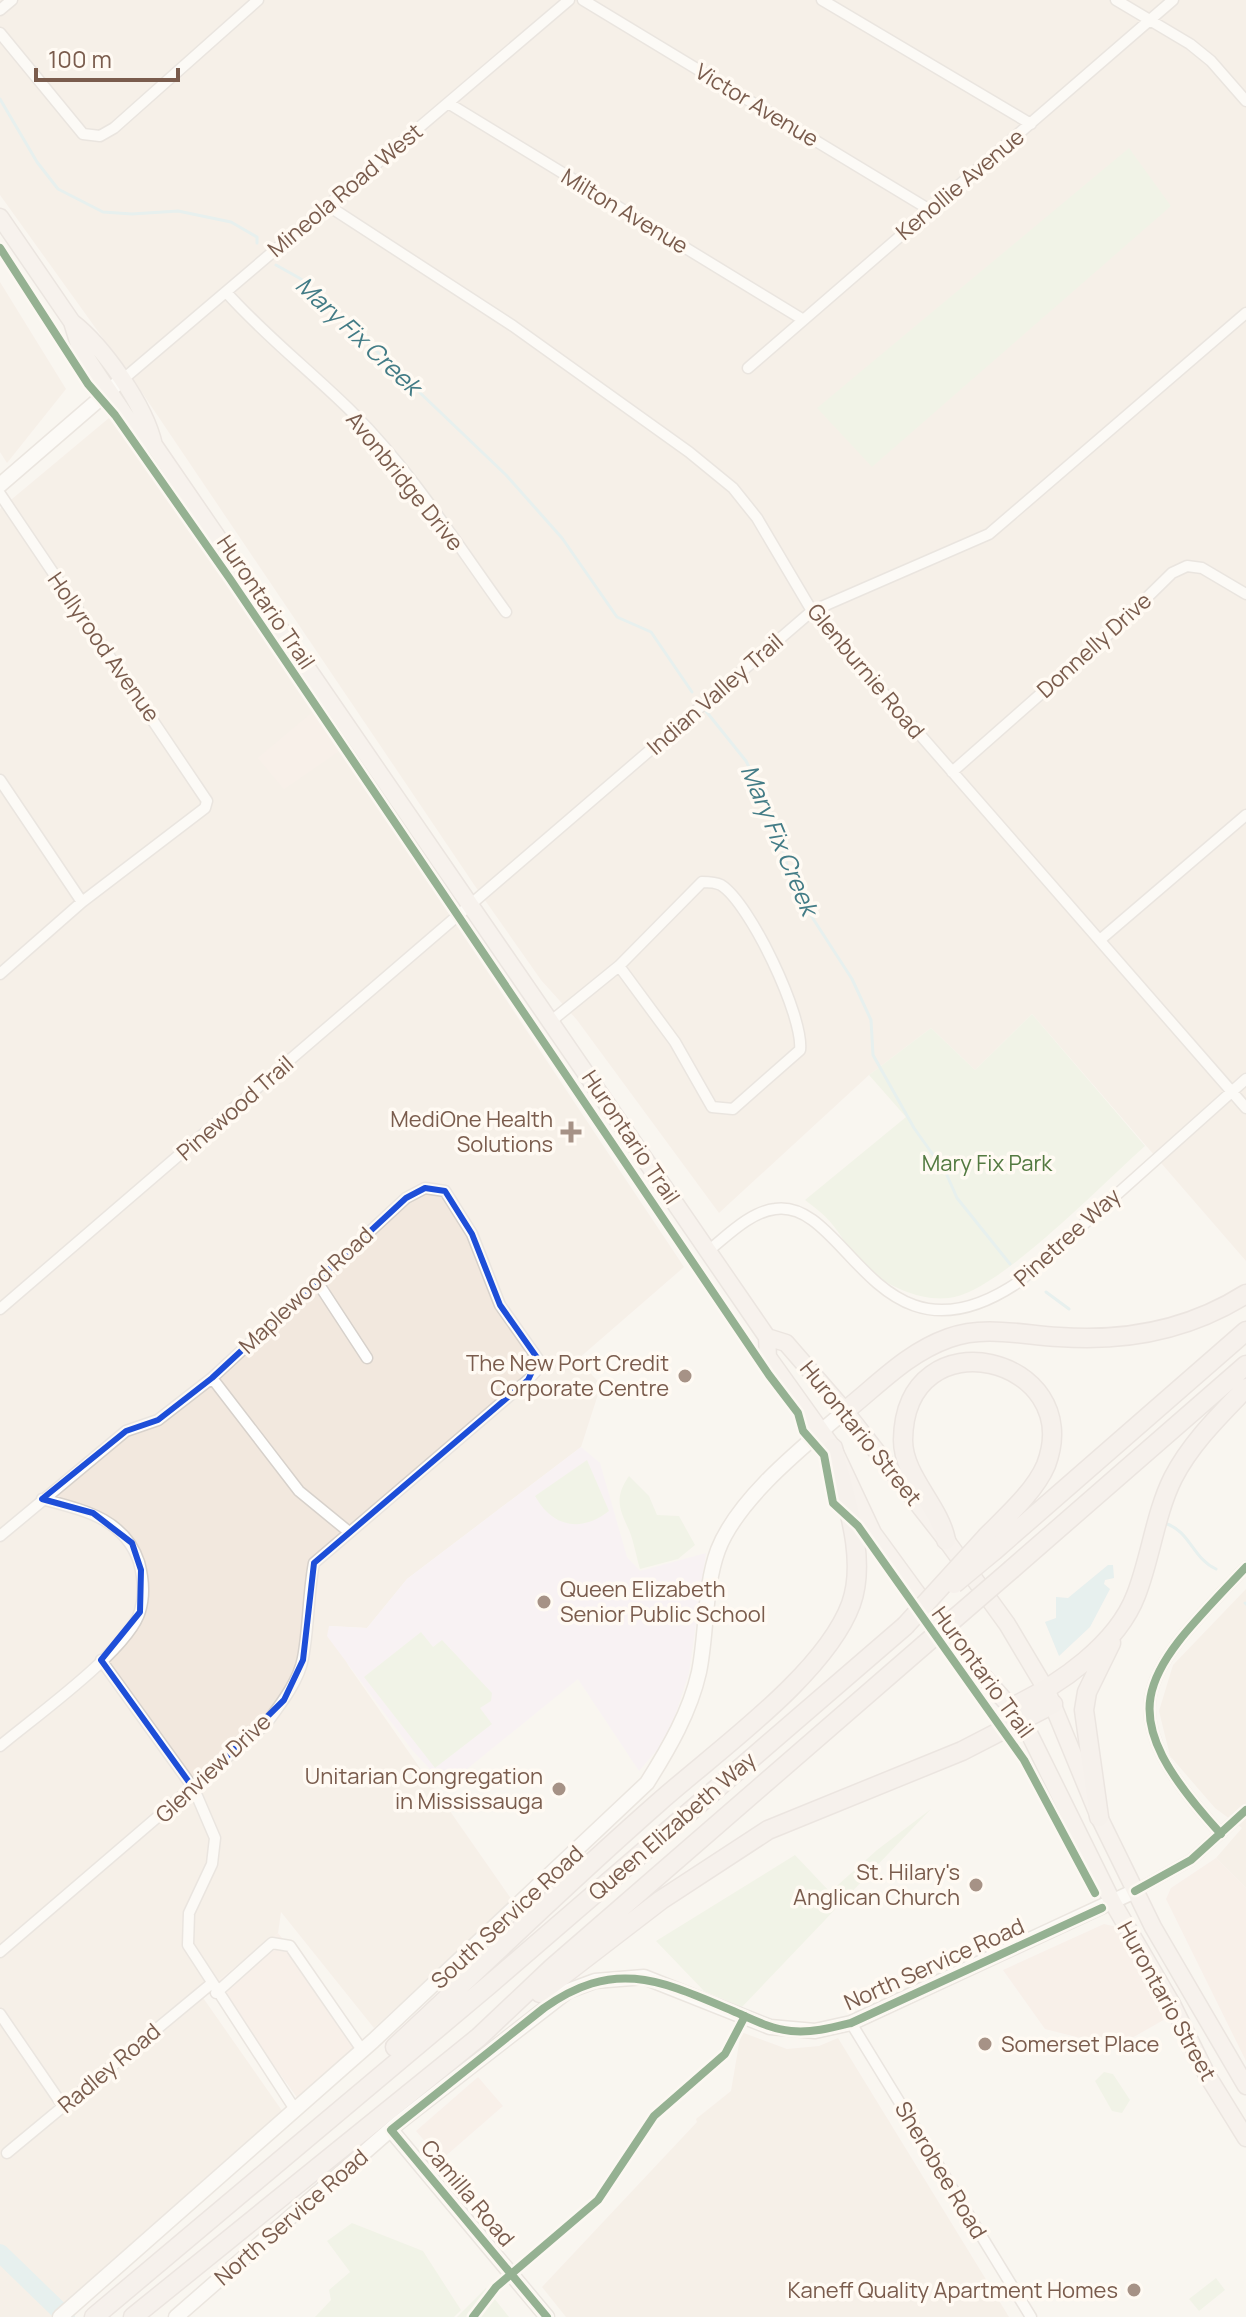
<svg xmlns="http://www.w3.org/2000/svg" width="1246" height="2317" font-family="Manrope,sans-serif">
	<rect width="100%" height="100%" fill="#f9f5f0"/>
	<!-- residential -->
	<path fill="#f2e8de" d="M 0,0 L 1246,0 L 1246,1261 L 1032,1014 L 975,1070 L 931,1028 L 869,1075 L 719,1213 L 577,1020 L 541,980 L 475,886 L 143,394 L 0,195 Z
		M 0,282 L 66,389 L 7,463 L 0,452 Z
		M 109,418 L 156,479 L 314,711 L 684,1267 L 578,1359 L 601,1385 L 581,1447 L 407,1579 L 367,1628 L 330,1626 L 348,1665 L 512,1900 L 374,2028 L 281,1912 L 278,1933 L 214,1984 L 199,1992 L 285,2115 L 51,2317 L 0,2317 L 0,509 Z
		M 1246,1589 L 1246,1888 L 1216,1858 L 1242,1828 L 1215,1808 L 1170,1756 L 1159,1711 L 1173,1665 Z
		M 741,2032 L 787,2049 L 819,2046 L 838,2038 L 1009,2317 L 566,2317 L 542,2287 L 697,2122 L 696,2119 L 731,2091 Z"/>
	<!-- commercial -->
	<path fill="#f6e8e1" d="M 314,711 L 339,751 L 284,789 L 258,758 Z
		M 1216,1858 L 1246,1888 L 1246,2061 L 1166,1899 L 1171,1888 Z
		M 1104,1924 L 1117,1927 L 1167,2018 L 1116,2047 L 1045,2029 L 1003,1970 Z
		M 278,1933 L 365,2044 L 299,2100 L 214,1984 Z
		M 478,2077 L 503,2106 L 441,2160 L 416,2131 Z"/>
	<!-- education -->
	<path fill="#f6eef6" d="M 581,1447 L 600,1463 L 627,1557 L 640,1571 L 706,1553 L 689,1673 L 673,1722 L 662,1744 L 639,1771 L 578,1679 L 446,1786 L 412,1750 L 327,1636 L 329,1626 L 367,1628 L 407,1579 Z"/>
	<!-- green -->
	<path fill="#e7f0db" d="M 1129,148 L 1171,206 L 872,467 L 817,408 Z
		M 1032,1014 L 1145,1146 C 1105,1181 997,1294 949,1298 C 921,1301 892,1288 870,1271 C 853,1258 845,1240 832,1224 C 825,1215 814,1207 805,1200 L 906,1117 L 869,1075 L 931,1028 L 975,1070 Z
		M 587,1460 L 609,1511 C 581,1533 552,1527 535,1496 Z
		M 629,1476 L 649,1496 L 657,1515 L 679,1516 L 695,1545 L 678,1559 L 640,1569 C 636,1556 634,1542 629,1530 C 619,1508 614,1498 629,1476 Z
		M 421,1632 L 433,1647 L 442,1640 L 492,1693 L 491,1701 L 480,1708 L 492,1724 L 435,1768 L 364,1677 Z
		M 931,1809 L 742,2007 L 704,1991 L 656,1941 L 795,1855 L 830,1892 L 877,1850 Z
		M 1104,2072 L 1113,2074 L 1130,2100 L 1122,2113 L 1112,2111 L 1095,2081 Z
		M 352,2223 L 423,2251 L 461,2310 L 454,2317 L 315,2317 L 331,2300 L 329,2290 L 350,2272 L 327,2241 Z
		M 1216,2278 L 1225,2290 L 1199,2311 L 1189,2299 Z
		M 486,2288 L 509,2317 L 457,2317 Z"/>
	<!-- water -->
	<path fill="#d0e8ea" d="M 1108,1565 L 1113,1565 L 1114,1578 L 1105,1580 L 1104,1584 L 1110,1589 L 1090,1627 L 1059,1656 L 1045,1622 L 1056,1618 L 1056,1597 L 1068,1598 Z"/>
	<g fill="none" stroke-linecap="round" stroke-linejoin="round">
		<!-- stream -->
		<path stroke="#d0e8ea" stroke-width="3" d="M 0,99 L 37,162 L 58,189 L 103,212 L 132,214 L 178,211 L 231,222 L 257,237 L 257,243
			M 276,265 L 301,279 L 506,475 L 562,538 L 617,617 L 651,632 L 692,692
			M 705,710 L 746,761 L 777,824 L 790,877 L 799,897 L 852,979 L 871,1020 L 873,1055 L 914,1128 L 946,1173 L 957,1198 L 1010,1264
			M 1046,1292 L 1069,1309
			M 1164,1523 C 1190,1530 1192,1558 1216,1569
			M 1245,1603 L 1246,1604"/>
		<!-- river -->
		<path stroke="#d0e8ea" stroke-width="18" d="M 0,2253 L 66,2317"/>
		<!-- street casing -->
		<g stroke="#d7d1cb" stroke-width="13">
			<path id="street" d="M 583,0 L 930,210
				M 822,0 L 1031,124
				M 1116,0 L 1190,44 L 1211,61 L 1246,101
				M 0,10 L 12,0
				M 0,33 L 83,134 L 100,136 L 114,128 L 258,0
				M 448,103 L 802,319
				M 327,205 L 513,326 L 689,452 L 733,488 L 757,518 L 812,611 L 1246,1108
				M 226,292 C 265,336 312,372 354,414 C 412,472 458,546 506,612
				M 748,368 L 1173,0
				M 121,381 L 569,0
				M 0,494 L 207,801 L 205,808 L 82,902 L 0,974
				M 952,772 L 1119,625 L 1172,573 L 1187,566 L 1202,568 L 1246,594
				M 0,780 L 82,902
				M 1101,939 L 1246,815
				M 550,1022 L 619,966 L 702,882 C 708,882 715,882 721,885 C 750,903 804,1017 800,1050 L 733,1109 L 712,1107 L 675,1042 L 619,966
				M 708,1251 C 727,1236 750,1212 775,1209 C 848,1198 877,1379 1020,1281 L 1246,1079
				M 316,1280 L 367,1358
				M 0,1309 L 812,611 L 989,534 L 1246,313
				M 212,1378 L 299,1491 L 349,1532
				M 0,1536 L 126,1431 L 158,1420 L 212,1378 L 406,1198 L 425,1188 L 445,1191 L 472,1234 L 500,1305 L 538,1359 L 537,1370 L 528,1380 L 314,1563 C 308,1594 309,1626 303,1658 C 299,1681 280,1705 266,1724 L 0,1952
				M 101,1660 L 194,1789 L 215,1838 L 212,1864 L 189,1913 L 188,1945 L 296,2111
				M 0,1746 C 33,1718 130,1649 140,1611 C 145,1595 143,1577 139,1562 C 124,1518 83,1510 42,1499
				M 1221,1834 C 1106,1708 1141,1677 1246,1567
				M 1135,1891 L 1191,1860 L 1246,1810
				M 216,1993 L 272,1943 L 290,1946 L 362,2050
				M 0,2014 L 63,2106
				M 851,2023 L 1031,2317
				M 7,2153 L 211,1984"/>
		</g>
		<!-- secondary casing -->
		<g stroke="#d9d2cb" stroke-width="17">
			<path id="secondary" d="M 0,485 L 117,384
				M 391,2130 L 547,2317
				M 60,2317 L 373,2041 L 647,1783 C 669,1748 690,1712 699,1672 C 707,1633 704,1588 718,1550 C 738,1498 803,1447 845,1411
				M 176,2317 L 398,2123 L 568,1991 L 595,1981 L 644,1977 L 770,2027 L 815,2031 L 851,2023 L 1135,1891"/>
		</g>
		<!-- primary casing -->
		<g stroke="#dad1cc" stroke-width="19">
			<path id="primary" d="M 0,217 L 72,322 L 80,348 L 99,377 L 137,433 L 154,445 L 767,1337 L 768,1357 L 833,1448 L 873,1533 L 951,1640 L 1023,1721 L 1113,1903 L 1172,2004 L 1207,2075 L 1246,2138
				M 72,322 C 103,346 145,405 154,445
				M 767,1337 L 786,1343 L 845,1411 L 946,1540 L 1007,1624 L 1047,1691 L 1099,1817 L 1153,1927 L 1246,2086"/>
		</g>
		<!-- highway casing -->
		<g stroke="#dad1cc" stroke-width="21">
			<path id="highway" d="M 845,1411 C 880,1383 907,1353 949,1338 C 984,1325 1023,1335 1059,1337 C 1126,1342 1189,1330 1246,1294
				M 946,1540 C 939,1505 903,1476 903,1440 C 905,1312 1087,1357 1046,1465 C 1035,1491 1007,1516 987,1536
				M 995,1550 L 1246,1331
				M 1012,1569 L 1246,1365
				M 1012,1707 C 1059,1685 1117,1645 1136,1595 C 1151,1557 1155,1514 1173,1478 C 1191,1443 1219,1416 1246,1388
				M 1099,1817 L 1084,1710 L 1087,1692 L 1111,1643
				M 540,1993 L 661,1900 L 768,1830 L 962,1751 L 1053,1704
				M 395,2047 C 482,1966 568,1882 658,1803 C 715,1752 825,1675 851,1604 C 868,1557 844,1495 833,1448
				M 94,2317 L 489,1985 L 905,1626
				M 133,2317 L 479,2037 L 552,1968 L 924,1645"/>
		</g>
		<!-- street -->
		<use href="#street" stroke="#fefefd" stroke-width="10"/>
		<!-- secondary -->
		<use href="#secondary" stroke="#fefefd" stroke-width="14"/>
		<!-- primary -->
		<use href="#primary" stroke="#f3eee8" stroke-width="16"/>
		<!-- highway -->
		<use href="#highway" stroke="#f2eae7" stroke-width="18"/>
		<!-- highway-bridge casing -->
		<g stroke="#dad1cc" stroke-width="21" stroke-linecap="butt">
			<path id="highway-bridge" d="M 954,1584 L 995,1550
				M 905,1626 L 987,1536
				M 924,1645 L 1012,1569"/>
		</g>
		<!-- highway-bridge -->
		<use href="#highway-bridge" stroke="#f2eae7" stroke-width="18"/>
		<!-- cycleway casing -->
		<g stroke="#fffaf3" stroke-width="13">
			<path id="cycleway" d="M 0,248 L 88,384 L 115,415 L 230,579 L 769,1375 L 798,1413 L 803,1431 L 824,1455 L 833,1503 L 858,1526 L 1024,1760 L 1095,1893
				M 1221,1834 C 1106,1708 1141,1677 1246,1567
				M 1135,1891 L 1191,1860 L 1246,1810
				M 473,2317 L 496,2287 L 598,2200 L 654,2116 L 725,2054 L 745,2016
				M 547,2317 L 391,2130 L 544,2008 C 615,1958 660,1980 733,2011 C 752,2019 770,2029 791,2031 C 812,2033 831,2028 851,2023 L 1102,1908"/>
		</g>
		<!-- cycleway -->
		<use href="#cycleway" stroke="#1b5e20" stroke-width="8"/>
	</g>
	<!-- marked area -->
	<path d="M0 0H1246V2317H0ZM 425,1188 L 445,1191 L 472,1234 L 500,1305 L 538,1359 L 528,1380 L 314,1563 L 303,1660 L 284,1700 L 194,1789 L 101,1660 L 140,1612 L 141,1570 L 132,1543 L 93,1513 L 42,1499 L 126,1431 L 158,1420 L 212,1378 L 406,1198 Z" fill="#f9f5f0" fill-opacity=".55" fill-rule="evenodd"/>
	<path fill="none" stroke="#1d4ed8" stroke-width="6" stroke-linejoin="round" d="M 425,1188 L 445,1191 L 472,1234 L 500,1305 L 538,1359 L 528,1380 L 314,1563 L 303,1660 L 284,1700 L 194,1789 L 101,1660 L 140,1612 L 141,1570 L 132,1543 L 93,1513 L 42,1499 L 126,1431 L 158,1420 L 212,1378 L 406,1198 Z"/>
	<!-- markers -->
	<g fill="#a69286" stroke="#fffaf3" stroke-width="3">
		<path d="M567 1120h8v8h8v8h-8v8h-8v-8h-8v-8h8z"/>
		<circle cx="685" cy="1376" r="8"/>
		<circle cx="544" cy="1602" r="8"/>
		<circle cx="559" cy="1789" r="8"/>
		<circle cx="976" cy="1885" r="8"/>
		<circle cx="985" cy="2044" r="8"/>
		<circle cx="1134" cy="2290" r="8"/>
	</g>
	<g text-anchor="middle" stroke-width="7" stroke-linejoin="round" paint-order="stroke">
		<!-- street labels -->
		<g font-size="22" fill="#7a5c4d" stroke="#fffaf3">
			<text transform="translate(757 105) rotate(31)" y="8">Victor Avenue</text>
			<text transform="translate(960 184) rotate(-40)" y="8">Kenollie Avenue</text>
			<text transform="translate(345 190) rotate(-40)" y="8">Mineola Road West</text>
			<text transform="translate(625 211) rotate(31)" y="8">Milton Avenue</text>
			<text transform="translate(405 481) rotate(51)" y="8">Avonbridge Drive</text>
			<text transform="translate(266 602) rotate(56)" y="8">Hurontario Trail</text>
			<text transform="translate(1094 645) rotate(-42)" y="8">Donnelly Drive</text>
			<text transform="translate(104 647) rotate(55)" y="8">Hollyrood Avenue</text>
			<text transform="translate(866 671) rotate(50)" y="8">Glenburnie Road</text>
			<text transform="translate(715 694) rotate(-41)" y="8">Indian Valley Trail</text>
			<text transform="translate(235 1108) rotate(-41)" y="8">Pinewood Trail</text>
			<text transform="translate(631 1137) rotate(56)" y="8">Hurontario Trail</text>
			<text transform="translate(1067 1237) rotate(-42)" y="8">Pinetree Way</text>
			<text transform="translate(306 1290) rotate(-43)" y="8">Maplewood Road</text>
			<text transform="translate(861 1433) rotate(51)" y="8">Hurontario Street</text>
			<text transform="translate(983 1672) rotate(54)" y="8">Hurontario Trail</text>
			<text transform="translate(213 1768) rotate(-43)" y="8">Glenview Drive</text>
			<text transform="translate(672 1826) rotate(-41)" y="8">Queen Elizabeth Way</text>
			<text transform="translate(507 1917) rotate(-43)" y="8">South Service Road</text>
			<text transform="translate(934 1964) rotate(-24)" y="8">North Service Road</text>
			<text transform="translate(1167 2001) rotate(61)" y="8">Hurontario Street</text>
			<text transform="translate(109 2068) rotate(-40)" y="8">Radley Road</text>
			<text transform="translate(941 2170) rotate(59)" y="8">Sherobee Road</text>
			<text transform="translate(468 2193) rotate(50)" y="8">Camilla Road</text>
			<text transform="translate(291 2217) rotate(-41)" y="8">North Service Road</text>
		</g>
		<!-- poi labels -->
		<g font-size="22" fill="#7a5c4d" stroke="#fffaf3" text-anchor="end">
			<text x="553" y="1127">MediOne Health<tspan x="553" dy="25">Solutions</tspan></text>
			<text x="669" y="1371">The New Port Credit<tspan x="669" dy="25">Corporate Centre</tspan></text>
			<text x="560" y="1597" text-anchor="start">Queen Elizabeth<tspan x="560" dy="25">Senior Public School</tspan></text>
			<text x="543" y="1784">Unitarian Congregation<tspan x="543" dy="25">in Mississauga</tspan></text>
			<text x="960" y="1880">St. Hilary's<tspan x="960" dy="25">Anglican Church</tspan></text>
			<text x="1001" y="2052" text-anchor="start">Somerset Place</text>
			<text x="1118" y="2298">Kaneff Quality Apartment Homes</text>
		</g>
		<!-- park labels -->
		<g font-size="22" fill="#537a41" stroke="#fffaf3">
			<text x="987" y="1171">Mary Fix Park</text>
		</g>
		<!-- water labels -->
		<g font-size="24" font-style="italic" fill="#437c86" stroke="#fffaf3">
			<text transform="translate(358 336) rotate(43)" y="8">Mary Fix Creek</text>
			<text transform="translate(779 840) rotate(67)" y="8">Mary Fix Creek</text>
		</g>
	</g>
	<!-- scale -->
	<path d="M36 68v12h142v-12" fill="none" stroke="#7a5c4d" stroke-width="4"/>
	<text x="48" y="68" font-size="24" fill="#7a5c4d" stroke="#fffaf3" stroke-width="6" paint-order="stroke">100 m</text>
</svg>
